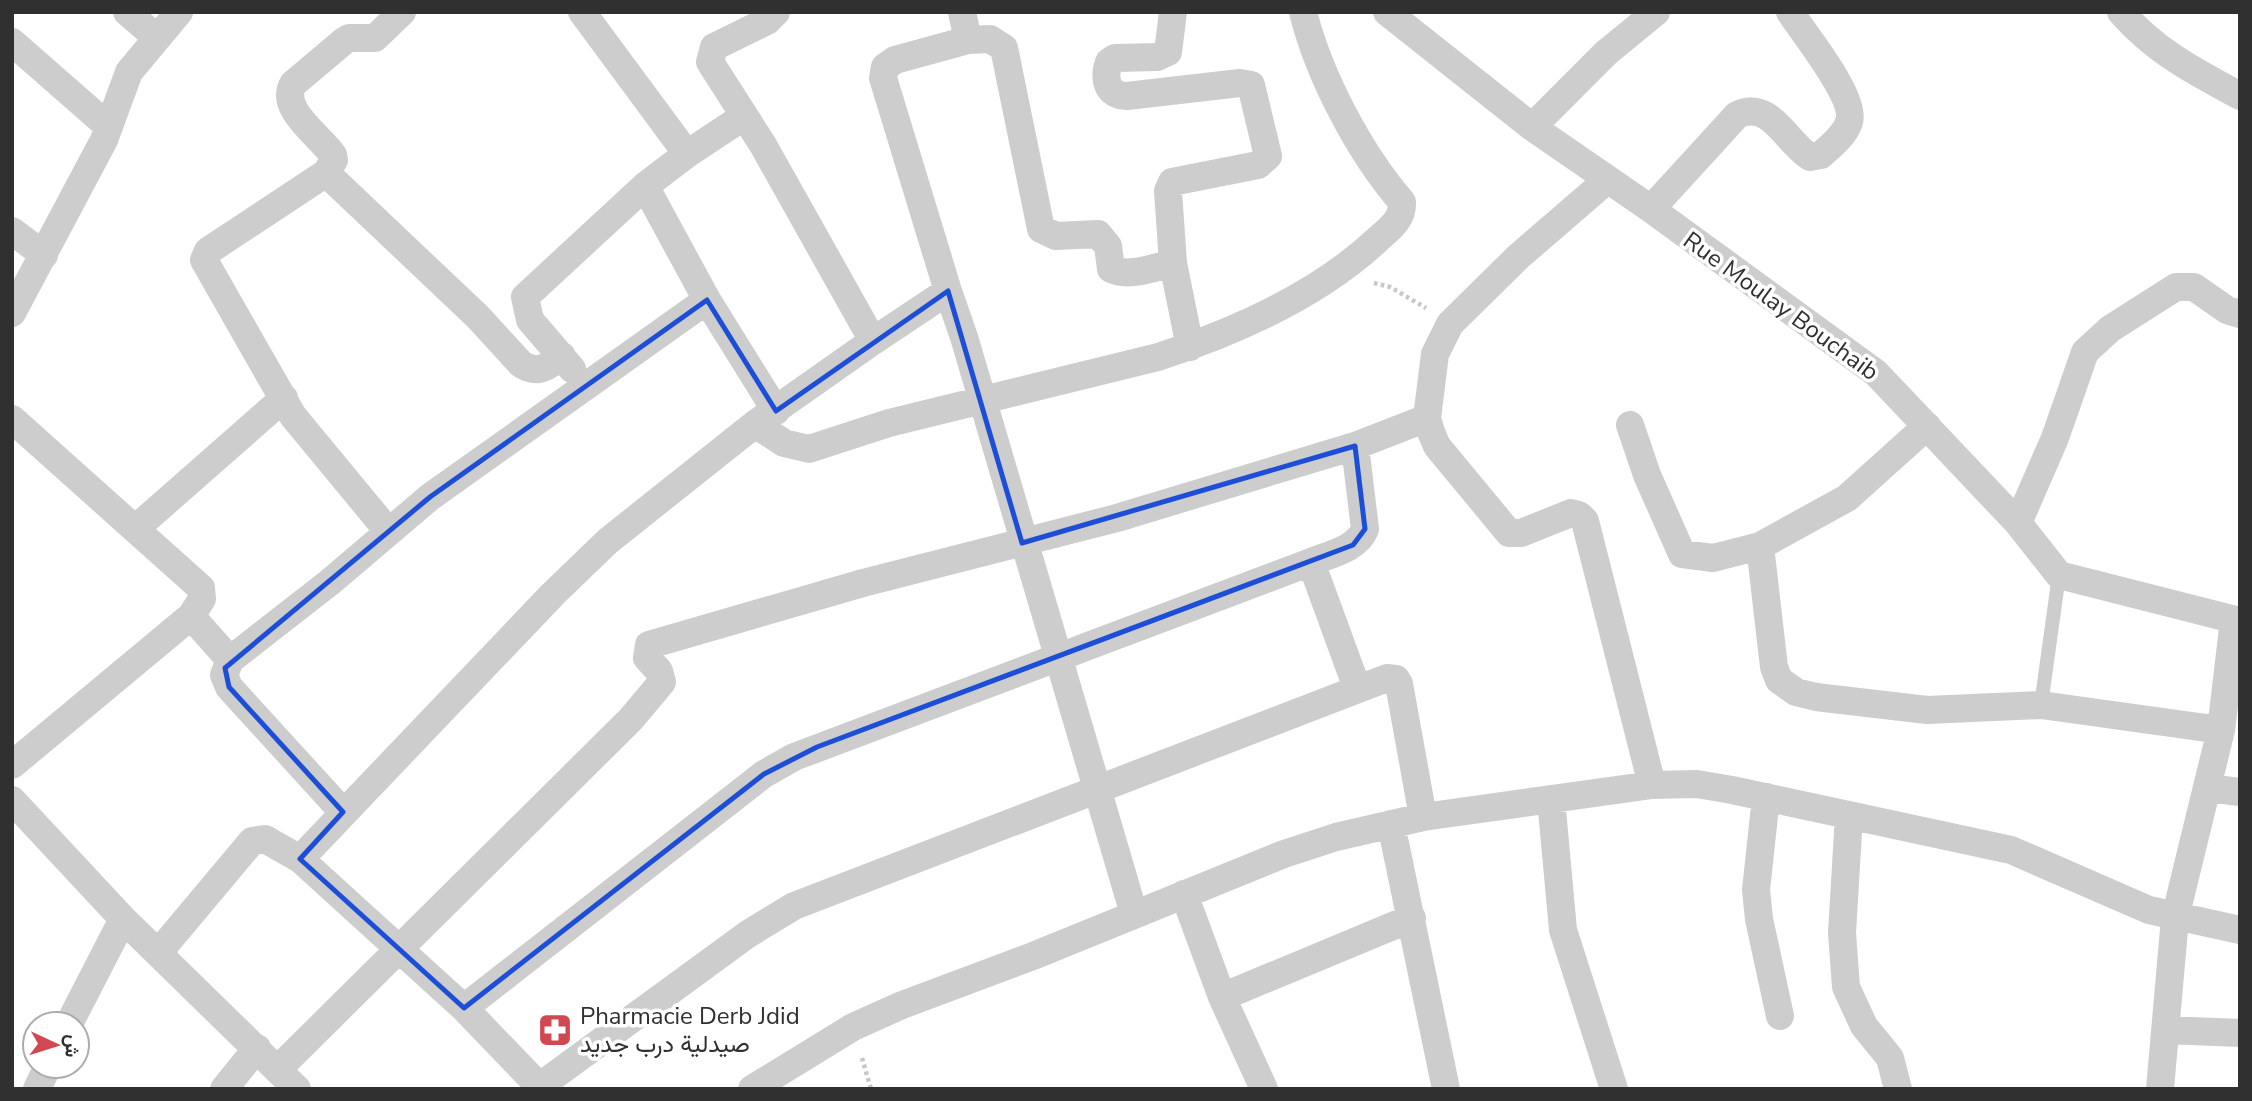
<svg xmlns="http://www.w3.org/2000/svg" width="2252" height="1101" font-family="'Nunito Sans',Vazirmatn,sans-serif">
	<rect width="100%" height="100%" fill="#fff"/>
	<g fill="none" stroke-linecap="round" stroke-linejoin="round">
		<!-- path -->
		<path stroke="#c7c7c7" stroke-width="4.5" stroke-dasharray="3.5 3.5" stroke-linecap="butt" d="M 1374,283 L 1390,287 L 1426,308
			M 862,1058 L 871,1089"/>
		<!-- service -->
		<path stroke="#cdcdcd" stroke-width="14" d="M 2041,705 L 2059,575"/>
		<!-- minor -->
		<path stroke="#cdcdcd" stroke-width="28" d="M 127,12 L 157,38
			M 582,12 L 687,154 L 743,117
			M 776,12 L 767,21 L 714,47 L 710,62 L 763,145 L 873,341 L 948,291 L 964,337 L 1134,914
			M 962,12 L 968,40 L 990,39 L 1004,48 L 1041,229 L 1056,236 L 1098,234 L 1108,246 L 1111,269 C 1128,278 1155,267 1173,263 L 1190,347
			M 1387,12 L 1532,127 L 1651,209 L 1876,373 L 2018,523 L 2059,575 L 2240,621
			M 2121,12 C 2156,52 2194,71 2240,96
			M 12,42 L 109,127
			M 1532,127 L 1606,53 L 1656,12
			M 687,154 L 645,186 L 707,300 L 776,411
			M 326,173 L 478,317 L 521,364 C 538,375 547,367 562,356
			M 1606,181 L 1518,257 L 1450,324 L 1435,354 L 1427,418 L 1431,432 L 1437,446 L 1509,533 L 1521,533 L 1571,513 L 1579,515 L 1585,521 L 1652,785
			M 1651,209 L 1737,115 C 1770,99 1785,141 1810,157 L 1821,155 C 1831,146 1845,135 1849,122 C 1857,98 1804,34 1790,12
			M 12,231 L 44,255
			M 1173,263 L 1168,191 L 1172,182 L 1258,165 L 1268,156 L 1251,85 L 1240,83 L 1127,96 C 1107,96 1103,79 1109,62 L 1115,58 L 1157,57 L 1168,52 L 1173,12
			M 948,291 L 883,78 L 885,67 L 895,60 L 968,40
			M 12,313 L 104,140 L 129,72 L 179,12
			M 572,369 L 530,320 L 525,297 L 645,186
			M 12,419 L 135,529 L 284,398
			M 755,424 L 784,443 L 809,449 L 889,423 L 1158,357 C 1235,332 1317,296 1377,240 C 1389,229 1403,220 1402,202 C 1359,152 1319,76 1303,12
			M 1630,425 L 1647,475 L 1682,554 L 1713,558 L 1760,546
			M 1927,426 L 1847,498 L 1760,546 L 1774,667 L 1779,680 L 1796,692 L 1816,697 L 1927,710 L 2041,705 L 2221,730
			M 2018,523 L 2055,438 L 2085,352 L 2110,329 L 2176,287 L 2194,287 L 2227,310 L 2240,314
			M 135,529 L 201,588 L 202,599 L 191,616
			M 388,531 L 293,416 L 204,260 L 208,251 L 326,173 L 334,160 L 333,155 C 319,135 279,109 293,84 L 344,41 L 349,38 L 375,38 L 402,12
			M 1357,688 L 1311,562 C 1331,554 1357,549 1365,529 L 1355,446 L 1427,418
			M 12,765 L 191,616 L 230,660
			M 2208,788 L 2240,792
			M 1766,797 L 1756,890 L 1759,919 L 1780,1016
			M 1551,799 L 1563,930 L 1614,1089
			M 12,800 L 123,919 L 297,1089
			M 343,812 L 229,687 L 224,675 L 230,660 L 330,582 L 430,497 L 707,300
			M 1849,815 L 1842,933 L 1846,987 L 1864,1026 L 1890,1058 L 1898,1089
			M 1391,824 L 1446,1089
			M 300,859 L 464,1008 L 538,1085
			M 1184,894 L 1222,997 L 1264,1089
			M 159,952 L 252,841 L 265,839 L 300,859 L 553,594 L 608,541 L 755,424 L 873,341
			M 1222,997 L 1412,918
			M 464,1008 L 764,774 L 794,757 L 1311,562
			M 69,1024 L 123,919
			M 2167,1030 L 2240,1033
			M 278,1069 L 631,719 L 662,682 L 659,671 L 647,658 L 649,645 L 863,583 L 1117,518 L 1355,446
			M 37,1089 L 48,1066
			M 224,1089 L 257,1048
			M 536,1089 L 748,934 L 794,906 L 1387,678 L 1396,679 L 1399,684 L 1423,817
			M 752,1089 L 853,1027 L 902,1005 L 1033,956 L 1284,854 L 1336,837 L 1423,817 L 1652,785 L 1697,784 L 1732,790 L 2011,850 L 2149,910 L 2240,930
			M 2160,1089 L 2175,918 L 2221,730 L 2234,620"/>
	</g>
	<!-- marked area -->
	<path fill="none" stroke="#1d4ed8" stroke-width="5" stroke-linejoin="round" d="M 948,291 L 1022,543 L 1355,446 L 1365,529 L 1353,545 L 817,747 L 764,774 L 464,1008 L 300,859 L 343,812 L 229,687 L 225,668 L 430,497 L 707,300 L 776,411 Z"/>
	<!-- icons -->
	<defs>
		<g id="pharmacy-square" transform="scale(1.75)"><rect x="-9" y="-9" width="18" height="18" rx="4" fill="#d14851" stroke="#fff"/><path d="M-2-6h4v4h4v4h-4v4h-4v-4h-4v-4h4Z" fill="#fff"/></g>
	</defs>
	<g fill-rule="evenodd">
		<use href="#pharmacy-square" x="555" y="1030"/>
	</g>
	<g text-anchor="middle" stroke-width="7" stroke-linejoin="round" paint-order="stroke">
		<!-- street labels -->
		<g font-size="24" fill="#303030" stroke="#fff">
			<text transform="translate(1781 306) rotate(36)" y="8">Rue Moulay Bouchaib</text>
		</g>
		<!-- poi labels -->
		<g font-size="24" fill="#303030" stroke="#fff" text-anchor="start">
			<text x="580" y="1024">Pharmacie Derb Jdid<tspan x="580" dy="28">صيدلية درب جديد</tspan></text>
		</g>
	</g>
	<!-- border -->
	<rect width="2252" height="1101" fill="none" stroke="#303030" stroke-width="28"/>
	<!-- north arrow -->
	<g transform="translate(56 1045) rotate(94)"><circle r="33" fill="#ffffff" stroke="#acacac" stroke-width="2"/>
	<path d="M0-5L12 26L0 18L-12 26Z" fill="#d14851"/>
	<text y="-10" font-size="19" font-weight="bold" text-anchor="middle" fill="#303030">ش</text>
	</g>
</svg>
